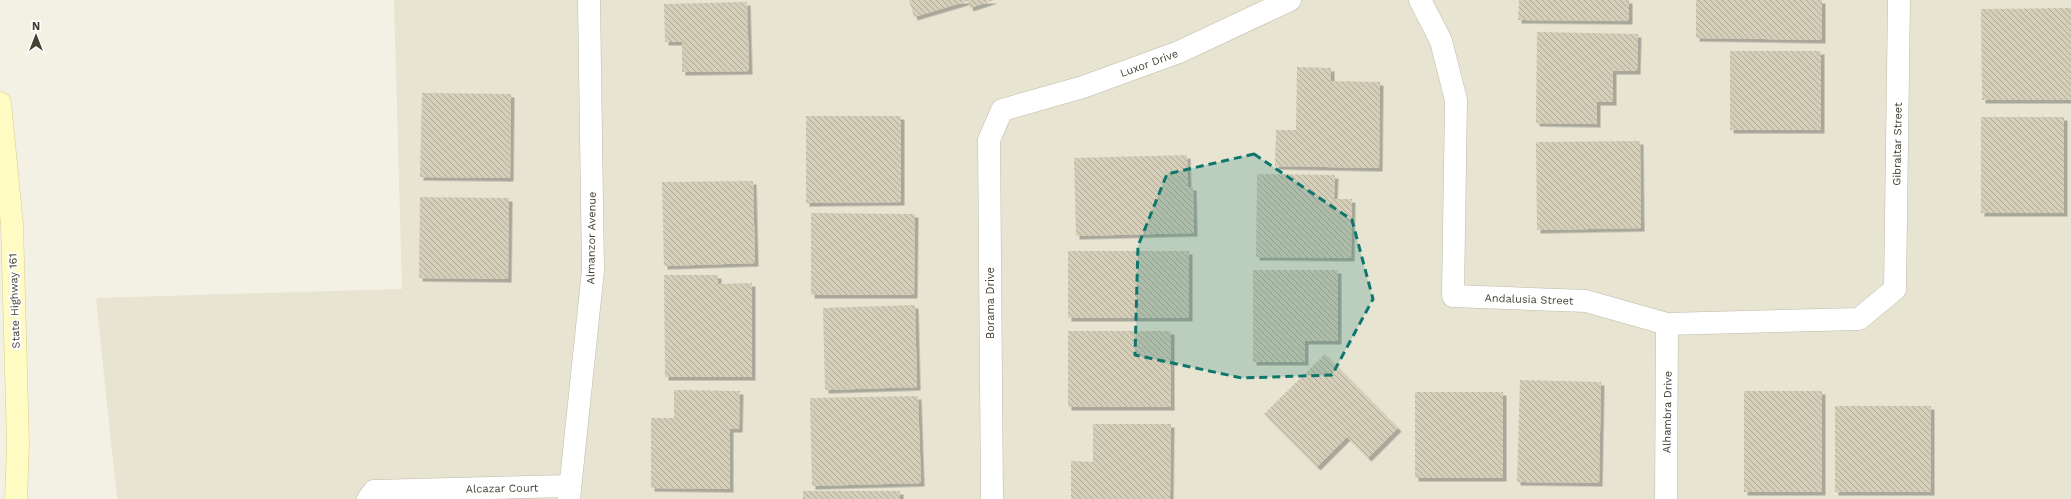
<svg xmlns="http://www.w3.org/2000/svg" width="2071" height="499" font-family="'Work Sans',sans-serif">
	<defs>
		<pattern id="building-back-hatch" width="6" height="6" patternUnits="userSpaceOnUse"><rect width="6" height="6" fill="#d5cfb9"/><path d="M-1 5l2 2M0 0l6 6M5-1l2 2" fill="none" stroke="#afaa97"/></pattern>
		<filter id="shadow"><feDropShadow dx="3.5" dy="3.5" stdDeviation="0" flood-color="#0004"/></filter>
	</defs>
	<rect width="100%" height="100%" fill="#f3f1e4"/>
	<!-- residential -->
	<path fill="#e7e4d2" d="M 394,0 L 2071,0 L 2071,499 L 117,499 L 96,298 L 402,289 Z"/>
	<!-- building -->
	<path fill="url(#building-back-hatch)" filter="url(#shadow)" d="M 909,0 L 994,0 L 970,8 L 968,1 L 914,17 Z
		M 1519,0 L 1629,0 L 1629,21 L 1518,20 Z
		M 1696,0 L 1822,0 L 1822,40 L 1696,38 Z
		M 747,2 L 749,71 L 682,72 L 682,42 L 665,42 L 664,4 Z
		M 2071,8 L 2071,100 L 1982,100 L 1981,9 Z
		M 1537,32 L 1638,34 L 1637,71 L 1613,71 L 1613,102 L 1597,102 L 1597,124 L 1536,123 Z
		M 1730,51 L 1821,51 L 1821,130 L 1730,130 Z
		M 1297,67 L 1331,68 L 1331,81 L 1380,82 L 1379,168 L 1275,166 L 1276,130 L 1296,130 Z
		M 422,93 L 511,94 L 510,178 L 420,177 Z
		M 806,116 L 901,116 L 901,202 L 806,203 Z
		M 1981,117 L 2064,117 L 2064,213 L 1981,213 Z
		M 1640,141 L 1641,228 L 1537,230 L 1536,142 Z
		M 1187,155 L 1188,187 L 1193,187 L 1194,233 L 1076,236 L 1074,158 Z
		M 1257,174 L 1335,175 L 1334,199 L 1352,199 L 1351,258 L 1256,257 Z
		M 753,181 L 755,263 L 664,266 L 662,182 Z
		M 420,197 L 509,198 L 508,279 L 419,278 Z
		M 811,213 L 915,214 L 914,295 L 811,295 Z
		M 1068,251 L 1189,251 L 1189,318 L 1068,318 Z
		M 1253,270 L 1338,270 L 1338,341 L 1305,341 L 1305,362 L 1253,362 Z
		M 664,275 L 718,275 L 718,284 L 752,283 L 752,377 L 665,377 Z
		M 915,305 L 917,387 L 825,390 L 823,308 Z
		M 1068,331 L 1171,331 L 1171,407 L 1068,407 Z
		M 1325,354 L 1398,428 L 1368,458 L 1347,437 L 1317,467 L 1264,414 Z
		M 1520,380 L 1601,382 L 1599,483 L 1517,482 Z
		M 674,390 L 740,391 L 739,429 L 730,429 L 730,489 L 651,488 L 651,418 L 674,418 Z
		M 1744,391 L 1822,391 L 1822,492 L 1744,492 Z
		M 1415,392 L 1503,392 L 1503,478 L 1415,478 Z
		M 918,396 L 921,483 L 812,486 L 810,398 Z
		M 1835,406 L 1931,406 L 1931,492 L 1835,492 Z
		M 1093,424 L 1171,424 L 1170,499 L 1071,499 L 1071,461 L 1093,462 Z
		M 803,491 L 900,491 L 900,499 L 803,499 Z"/>
	<g fill="none" stroke-linecap="round" stroke-linejoin="round">
		<!-- street casing -->
		<g stroke="#bfbba6" stroke-width="23">
			<path id="street" d="M 1420,0 L 1441,41 L 1456,100 L 1453,296 L 1586,301 L 1667,324 L 1859,319 L 1895,289 L 1899,0
				M 368,499 L 374,491 L 569,486
				M 569,499 L 593,270 L 589,0
				M 992,499 L 989,140 L 1002,110 L 1083,87 L 1179,52 L 1290,0
				M 1666,499 L 1667,324"/>
		</g>
		<!-- secondary casing -->
		<g stroke="#d5d092" stroke-width="23">
			<path id="secondary" d="M 0,103 L 12,225 L 18,444 L 16,499"/>
		</g>
		<!-- street -->
		<use href="#street" stroke="#fff" stroke-width="22"/>
		<!-- secondary -->
		<use href="#secondary" stroke="#fffbc2" stroke-width="22"/>
	</g>
	<!-- marked area -->
	<path fill="#0f766e" fill-opacity="0.2" stroke="#0f766e" stroke-width="3" stroke-dasharray="8 5" stroke-linejoin="round" d="M 1254,154 L 1352,220 L 1373,299 L 1332,375 L 1242,378 L 1135,355 L 1138,246 L 1167,174 Z"/>
	<g text-anchor="middle" stroke-width="4" stroke-linejoin="round" paint-order="stroke">
		<!-- street labels -->
		<g font-size="11" fill="#454234" stroke="#fff">
			<text transform="translate(1149 63) rotate(-20)" y="4">Luxor Drive</text>
			<text transform="translate(1897 144) rotate(-89)" y="4">Gibraltar Street</text>
			<text transform="translate(591 238) rotate(-89)" y="4">Almanzor Avenue</text>
			<text transform="translate(1529 299) rotate(2)" y="4">Andalusia Street</text>
			<text transform="translate(14 301) rotate(-92)" y="4">State Highway 161</text>
			<text transform="translate(990 303) rotate(-90)" y="4">Borama Drive</text>
			<text transform="translate(1667 412) rotate(-89)" y="4">Alhambra Drive</text>
			<text transform="translate(502 488) rotate(-1)" y="4">Alcazar Court</text>
		</g>
	</g>
	<!-- north arrow -->
	<g transform="translate(36 36)" stroke="#ffffff" stroke-width="3" paint-order="stroke">
	<path d="M0-3L7 15L0 10L-7 15Z" fill="#454234"/>
	<text y="-6" font-size="11" font-weight="bold" text-anchor="middle" fill="#454234">N</text>
	</g>
</svg>
